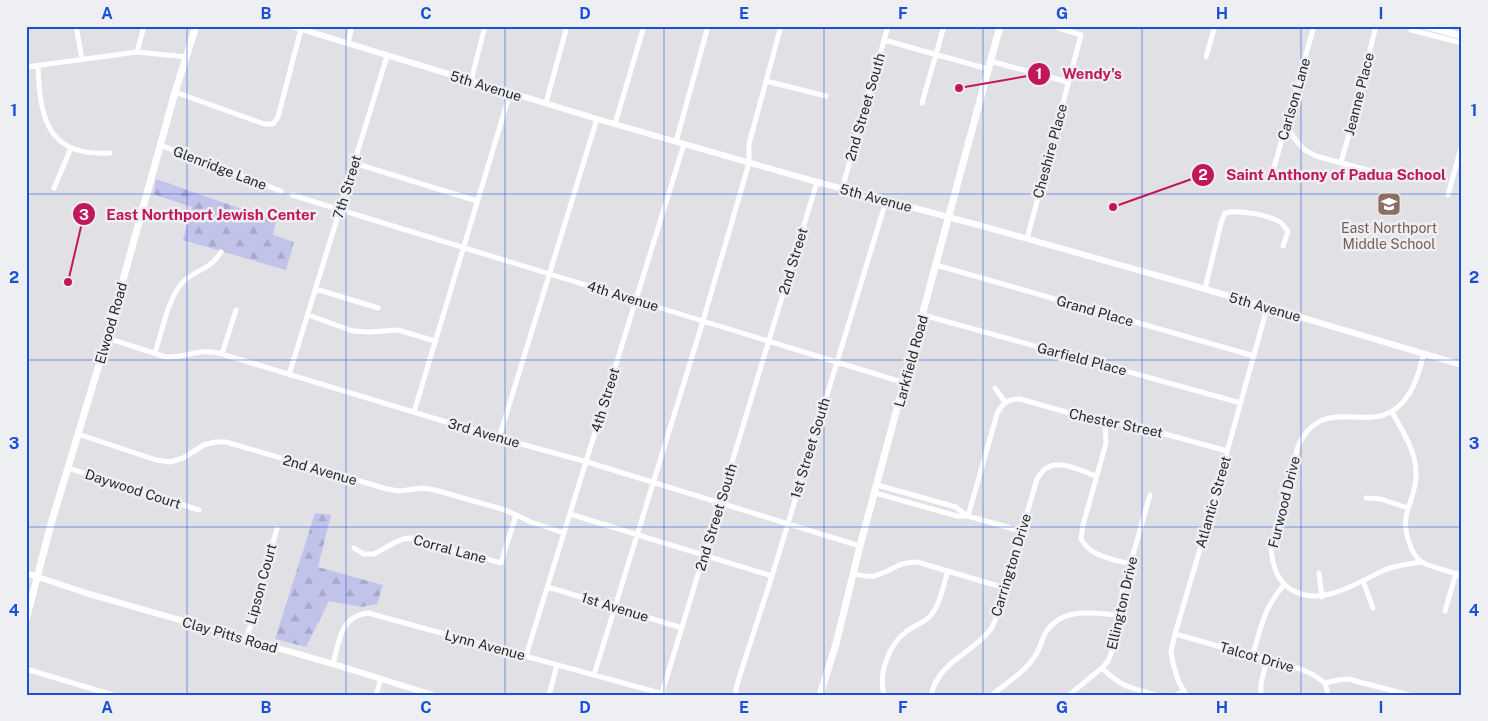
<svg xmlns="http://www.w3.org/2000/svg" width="1488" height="721" font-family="'Public Sans',sans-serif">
	<defs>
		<pattern id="forest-firs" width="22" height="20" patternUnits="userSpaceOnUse" patternTransform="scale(1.25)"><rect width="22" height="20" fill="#c2c3eb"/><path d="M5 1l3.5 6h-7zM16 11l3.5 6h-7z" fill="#a7a8ca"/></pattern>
	</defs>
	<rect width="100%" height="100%" fill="#e1e1e5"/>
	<!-- forest -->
	<path fill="url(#forest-firs)" d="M 156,179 L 276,221 L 273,235 L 294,242 L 286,270 L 183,240 L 192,207 L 153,194 Z
		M 315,513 L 331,515 L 318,567 L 383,585 L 377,604 L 362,607 L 329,601 L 306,647 L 275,639 Z"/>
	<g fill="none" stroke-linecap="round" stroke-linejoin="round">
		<!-- minor -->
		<path stroke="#fff" stroke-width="5" d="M 76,26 L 82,59
			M 1411,30 L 1462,43
			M 884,40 L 988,69
			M 348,44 L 352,26
			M 137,52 L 144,26
			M 1206,57 L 1215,26
			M 990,61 L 1068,82
			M 38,66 C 40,118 47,157 110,153
			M 26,67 L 137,52 L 186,57
			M 471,81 L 485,26
			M 766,81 L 826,96
			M 175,92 L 264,124 L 273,124 L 278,117 L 301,29
			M 546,103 L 567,26
			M 922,103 L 944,26
			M 1288,121 L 1292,135 L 1298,143 L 1305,150 L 1316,156 L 1382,174 L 1394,171
			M 615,124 L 644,26
			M 676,142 L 708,26
			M 160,145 L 281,191
			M 1341,162 L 1365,79 L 1369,54 L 1376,26
			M 354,163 L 477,201
			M 1273,171 L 1314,26
			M 54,188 L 71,148
			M 842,189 L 888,26
			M 292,195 L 905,383
			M 1448,195 L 1462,144
			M 1027,239 L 1081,35 L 1053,26
			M 936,265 L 1254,356
			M 316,289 L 378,308
			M 1205,289 L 1221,223 L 1225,213 C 1238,209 1268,215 1280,222 C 1283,224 1285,228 1288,231 L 1283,246
			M 308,315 L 353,331 L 370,332 L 398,330 L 435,341
			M 923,315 L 1241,403
			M 107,338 L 166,357 C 189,358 198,347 222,354 L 499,438 L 587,462 L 860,546
			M 155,353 C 162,332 168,296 184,281 C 198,268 209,271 221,252
			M 222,354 L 236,310
			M 289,375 L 387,56
			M 995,388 L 1005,402
			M 414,412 L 510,93
			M 1392,412 C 1403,432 1417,452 1416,476 C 1416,490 1409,503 1406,517 C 1404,529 1410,555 1422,562 C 1428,566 1453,573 1462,575
			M 1105,423 L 1106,443 L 1083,525 L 1081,539 C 1091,557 1112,559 1130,564
			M 78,434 L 156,460 L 170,462 L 183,458 L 204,445 L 215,442 L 226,442 L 387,489 L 399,491 L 423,488 L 435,490 L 505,510 L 516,515 L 531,522 L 564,533
			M 499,438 L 597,119
			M 68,468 L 199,510
			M 877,485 L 956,507 L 967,516
			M 875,493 L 957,516 L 968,516 L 1021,531
			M 1366,498 L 1381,499 L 1408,508
			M 570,514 L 772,576
			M 968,516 L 997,414 C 1002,403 1008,399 1020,399 L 1105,423 L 1125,423 L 1227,451
			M 354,548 L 364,554 L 374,554 L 394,543 L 403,539 L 411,538 L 501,563 L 516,515
			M 1421,562 C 1409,564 1398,565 1387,569 C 1359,581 1324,607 1294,591 C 1277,583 1273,566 1271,550 L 1298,446 C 1327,386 1376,446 1409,394 C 1417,382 1420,367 1424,354
			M 1319,573 L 1322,597
			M 854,574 C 860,575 868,577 874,576 C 891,572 897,562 917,562 L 1005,588
			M 1363,581 L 1373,608
			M 548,587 L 682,628
			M 1445,611 L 1456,573
			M 1175,634 L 1300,669 L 1312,674 L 1325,683 L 1328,695
			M 246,639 L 259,601 L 262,579 L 277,529
			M 1253,655 C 1260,628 1265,606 1284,585
			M 526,656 L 684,144
			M 333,664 C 339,642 340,616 368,613 L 667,695
			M 1102,668 C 1121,687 1131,688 1156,695
			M 26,669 L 113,695
			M 594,675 L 703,321 L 749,163 L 749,144 L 781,26
			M 1325,683 L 1338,680 L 1348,679 L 1409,695
			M 662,693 L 817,182
			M 376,695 L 381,679
			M 549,695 L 557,665
			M 736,695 L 736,689 L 739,678 L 772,576 L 886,201
			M 884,695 C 878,674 889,644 906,632 C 914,625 925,623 931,615 C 941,603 943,585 948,571
			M 931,695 C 939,661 972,654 991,629 C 995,622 997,614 1000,607 L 1037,479 C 1051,453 1075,469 1096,476
			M 992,695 C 1005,684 1026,671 1035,656 C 1040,649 1042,639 1046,632 C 1062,607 1092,613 1117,615
			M 1069,695 L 1102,668 L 1108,661 L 1111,654 L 1115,638 L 1117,615 L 1122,593 L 1150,495
			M 1175,695 L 1183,692
			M 1186,695 L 1178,680 L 1173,663 L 1171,651 L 1175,634 L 1198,556 L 1267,308
			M 1261,695 L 1261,683 L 1267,659"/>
		<!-- tertiary -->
		<path stroke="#fff" stroke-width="6" d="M 291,26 L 597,119 L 817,182 L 982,226 L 1205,289 L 1462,365
			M 26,573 L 89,594 L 333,664 L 433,695"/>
		<!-- secondary -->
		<path stroke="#fff" stroke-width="7" d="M 1426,26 L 1462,36
			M 26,620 L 51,524 L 107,338 L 175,92 L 196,26
			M 820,695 L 836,644 L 860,546 L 1000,26"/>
	</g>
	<!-- grid -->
	<path fill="none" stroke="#1d4ed8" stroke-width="1" stroke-opacity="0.55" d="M 187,26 L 187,695M 346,26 L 346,695M 505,26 L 505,695M 664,26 L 664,695M 824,26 L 824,695M 983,26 L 983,695M 1142,26 L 1142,695M 1301,26 L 1301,695M 26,194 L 1462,194M 26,360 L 1462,360M 26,527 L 1462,527"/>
	<!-- icons -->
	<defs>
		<g id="school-square" transform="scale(1.25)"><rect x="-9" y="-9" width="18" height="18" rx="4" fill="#8d6e63" stroke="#eeeff2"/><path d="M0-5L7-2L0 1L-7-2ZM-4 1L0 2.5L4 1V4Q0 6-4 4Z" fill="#fff"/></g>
	</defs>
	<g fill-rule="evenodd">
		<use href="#school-square" x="1389" y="204"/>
	</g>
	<g text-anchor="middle" stroke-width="5" stroke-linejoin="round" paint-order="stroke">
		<!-- street labels -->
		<g font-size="14" fill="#29292a" stroke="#eeeff2">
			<text transform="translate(486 86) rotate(17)" y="5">5th Avenue</text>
			<text transform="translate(1359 94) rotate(-76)" y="5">Jeanne Place</text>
			<text transform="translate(1294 99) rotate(-74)" y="5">Carlson Lane</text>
			<text transform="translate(865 107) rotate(-74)" y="5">2nd Street South</text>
			<text transform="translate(1050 151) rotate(-75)" y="5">Cheshire Place</text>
			<text transform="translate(220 168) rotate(21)" y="5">Glenridge Lane</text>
			<text transform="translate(347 187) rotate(-73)" y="5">7th Street</text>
			<text transform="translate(876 198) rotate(15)" y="5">5th Avenue</text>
			<text transform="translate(793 261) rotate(-73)" y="5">2nd Street</text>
			<text transform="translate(623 296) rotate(17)" y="5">4th Avenue</text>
			<text transform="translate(1265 307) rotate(16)" y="5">5th Avenue</text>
			<text transform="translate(1095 311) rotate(16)" y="5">Grand Place</text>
			<text transform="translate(111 323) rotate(-74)" y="5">Elwood Road</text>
			<text transform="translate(1082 359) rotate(15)" y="5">Garfield Place</text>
			<text transform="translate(911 361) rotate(-75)" y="5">Larkfield Road</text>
			<text transform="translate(605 400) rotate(-73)" y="5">4th Street</text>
			<text transform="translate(1116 423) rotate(12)" y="5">Chester Street</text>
			<text transform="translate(484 433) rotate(16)" y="5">3rd Avenue</text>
			<text transform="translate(810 448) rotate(-73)" y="5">1st Street South</text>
			<text transform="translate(320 470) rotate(16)" y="5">2nd Avenue</text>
			<text transform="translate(133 489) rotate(18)" y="5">Daywood Court</text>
			<text transform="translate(1213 502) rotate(-74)" y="5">Atlantic Street</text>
			<text transform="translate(1284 502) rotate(-76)" y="5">Furwood Drive</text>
			<text transform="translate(716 517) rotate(-73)" y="5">2nd Street South</text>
			<text transform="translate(450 549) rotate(15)" y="5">Corral Lane</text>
			<text transform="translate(1011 565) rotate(-73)" y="5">Carrington Drive</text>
			<text transform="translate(261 584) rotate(-75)" y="5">Lipson Court</text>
			<text transform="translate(1122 603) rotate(-77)" y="5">Ellington Drive</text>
			<text transform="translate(615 607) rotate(17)" y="5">1st Avenue</text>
			<text transform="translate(230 635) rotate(16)" y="5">Clay Pitts Road</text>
			<text transform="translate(485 645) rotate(15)" y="5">Lynn Avenue</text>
			<text transform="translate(1257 657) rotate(16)" y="5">Talcot Drive</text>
		</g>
		<!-- education labels -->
		<g font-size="14" fill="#785e54" stroke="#eeeff2">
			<text x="1389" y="233">East Northport<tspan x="1389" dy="16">Middle School</tspan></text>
		</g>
	</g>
	<!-- callouts -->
	<path fill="none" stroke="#c2185b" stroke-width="2" d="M959 88L1039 74M1113 207L1203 175M68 282L84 214"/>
	<g fill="#c2185b" stroke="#eeeff2" stroke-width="2">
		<circle cx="959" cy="88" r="5"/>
		<circle cx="1113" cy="207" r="5"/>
		<circle cx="68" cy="282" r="5"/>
		<circle cx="1039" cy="74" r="12"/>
		<circle cx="1203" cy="175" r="12"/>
		<circle cx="84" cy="214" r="12"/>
	</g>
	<g font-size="15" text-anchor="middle" font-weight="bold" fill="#fff">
		<text x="1039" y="79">1</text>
		<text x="1203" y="180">2</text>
		<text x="84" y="220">3</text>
	</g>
	<g font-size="15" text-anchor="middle" font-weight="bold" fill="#c2185b" stroke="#eeeff2" stroke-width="5" stroke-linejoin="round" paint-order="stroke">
		<text x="1092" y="79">Wendy's</text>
		<text x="1336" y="180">Saint Anthony of Padua School</text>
		<text x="211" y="220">East Northport Jewish Center</text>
	</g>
	<!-- border -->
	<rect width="1488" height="721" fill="none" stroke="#eeeff2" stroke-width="55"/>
	<rect x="28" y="28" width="1432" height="666" fill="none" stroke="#1d4ed8" stroke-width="2"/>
	<g font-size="16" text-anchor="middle" font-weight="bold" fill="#1d4ed8">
		<text x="107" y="19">A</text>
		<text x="266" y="19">B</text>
		<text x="426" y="19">C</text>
		<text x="585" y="19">D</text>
		<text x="744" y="19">E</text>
		<text x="903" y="19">F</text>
		<text x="1062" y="19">G</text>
		<text x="1222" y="19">H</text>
		<text x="1381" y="19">I</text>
		<text x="14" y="116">1</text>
		<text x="1474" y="116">1</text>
		<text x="14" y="283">2</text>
		<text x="1474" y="283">2</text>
		<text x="14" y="449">3</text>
		<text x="1474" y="449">3</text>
		<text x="14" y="616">4</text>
		<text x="1474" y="616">4</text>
		<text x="107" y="713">A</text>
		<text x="266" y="713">B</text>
		<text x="426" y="713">C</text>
		<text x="585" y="713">D</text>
		<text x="744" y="713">E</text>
		<text x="903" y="713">F</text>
		<text x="1062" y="713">G</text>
		<text x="1222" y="713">H</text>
		<text x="1381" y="713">I</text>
	</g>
</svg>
